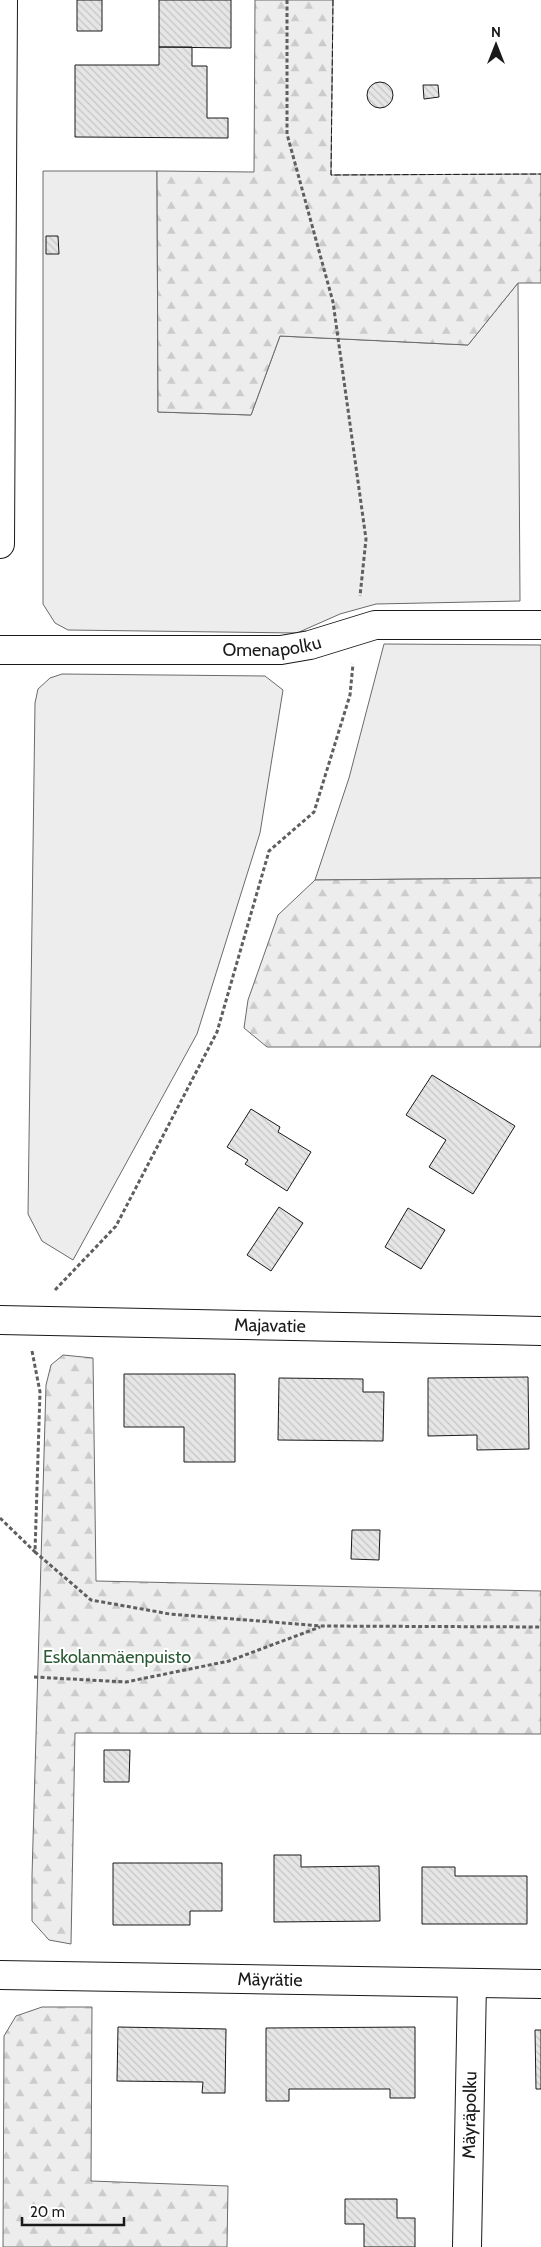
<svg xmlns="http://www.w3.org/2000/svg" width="541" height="2247" font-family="Cabin,sans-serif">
	<defs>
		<pattern id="forest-firs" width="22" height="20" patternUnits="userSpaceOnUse" patternTransform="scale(1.25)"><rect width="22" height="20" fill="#ededed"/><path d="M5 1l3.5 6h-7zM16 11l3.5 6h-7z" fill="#cbcbcb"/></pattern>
		<pattern id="building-back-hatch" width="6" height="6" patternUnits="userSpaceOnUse" patternTransform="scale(1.25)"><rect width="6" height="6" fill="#e6e6e6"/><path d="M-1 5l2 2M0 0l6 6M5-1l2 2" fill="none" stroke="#c5c5c5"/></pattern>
	</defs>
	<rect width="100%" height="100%" fill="#fff"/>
	<!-- built -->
	<path fill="#ededed" stroke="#6a6a6a" d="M 43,171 L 157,171 L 158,412 L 251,415 L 280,336 L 468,345 L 518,283 L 520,601 L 376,604 L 340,614 L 297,633 L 68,630 L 55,623 L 43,604 Z
		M 384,644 L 541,645 L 541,878 L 315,880 L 349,778 Z
		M 62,674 L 265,676 L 283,690 L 260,833 L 197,1034 L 73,1260 L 42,1241 L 28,1214 L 35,703 L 38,689 L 50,678 Z"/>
	<!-- forest -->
	<path fill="url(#forest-firs)" stroke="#6a6a6a" d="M 255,0 L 333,0 L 331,175 L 541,174 L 541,283 L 518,283 L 468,345 L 280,336 L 251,415 L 158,412 L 157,171 L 254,172 Z
		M 541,878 L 541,1047 L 267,1047 L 244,1028 L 248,1000 L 278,915 L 315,880 Z
		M 63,1355 L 93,1358 L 96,1581 L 541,1591 L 541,1734 L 75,1733 L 71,1944 L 49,1940 L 32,1921 L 32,1876 L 46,1385 L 51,1365 Z
		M 42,2007 L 92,2007 L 91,2181 L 228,2186 L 227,2247 L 3,2247 L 4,2036 L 16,2016 Z"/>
	<!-- building -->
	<path fill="url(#building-back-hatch)" stroke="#1a1a1a" d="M 77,0 L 102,0 L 102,31 L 77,31 Z
		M 159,0 L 231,0 L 231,48 L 159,47 Z
		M 159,47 L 192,47 L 192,66 L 207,66 L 207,118 L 228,118 L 228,138 L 75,137 L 75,65 L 159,65 Z
		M367 95a13 13 0 1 1 26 0a13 13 0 1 1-26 0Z
		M 423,85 L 438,85 L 439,97 L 424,99 Z
		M 46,236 L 58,236 L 59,254 L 46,254 Z
		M 432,1075 L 515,1126 L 473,1194 L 429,1167 L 446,1140 L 406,1115 Z
		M 251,1109 L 280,1127 L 278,1132 L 311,1152 L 287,1191 L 245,1164 L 248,1160 L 227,1147 Z
		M 279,1207 L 303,1223 L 271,1271 L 247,1255 Z
		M 408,1208 L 445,1230 L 421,1269 L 385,1247 Z
		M 124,1374 L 235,1374 L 235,1462 L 184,1462 L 184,1427 L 124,1427 Z
		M 528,1377 L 529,1449 L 477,1450 L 477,1435 L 428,1436 L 428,1378 Z
		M 279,1378 L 363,1379 L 363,1392 L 384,1392 L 383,1441 L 278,1440 Z
		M 352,1530 L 380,1530 L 379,1560 L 351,1559 Z
		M 104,1750 L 130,1750 L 129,1782 L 104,1782 Z
		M 274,1855 L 301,1855 L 301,1867 L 379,1866 L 380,1921 L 274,1922 Z
		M 113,1863 L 222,1863 L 222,1911 L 190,1911 L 190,1925 L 113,1925 Z
		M 422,1867 L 455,1867 L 455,1876 L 527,1876 L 527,1924 L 422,1924 Z
		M 118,2027 L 226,2029 L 225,2093 L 202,2093 L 203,2082 L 117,2081 Z
		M 415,2027 L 415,2098 L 390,2098 L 390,2089 L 289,2089 L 289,2101 L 266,2101 L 266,2028 Z
		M 535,2030 L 541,2030 L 541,2089 L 536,2089 Z
		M 345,2199 L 397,2199 L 397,2218 L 415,2218 L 415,2247 L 364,2247 L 364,2224 L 345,2224 Z"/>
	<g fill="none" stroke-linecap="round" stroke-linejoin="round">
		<!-- minor casing -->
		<g stroke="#1a1a1a" stroke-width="30">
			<g id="minor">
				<path d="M 0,544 L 3,0"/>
				<path id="s1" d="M 0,650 L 281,650 L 310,645 L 375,625 L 541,625"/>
				<path id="s2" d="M 0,1320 L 541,1331"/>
				<path id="s3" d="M 0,1975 L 541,1984"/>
				<path id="s4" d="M 467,2247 L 472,1983"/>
			</g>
		</g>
		<!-- path -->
		<path stroke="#5f5f5f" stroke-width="3" stroke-dasharray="4 2.5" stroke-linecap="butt" d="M 287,0 L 287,134 L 333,302 L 366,539 L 360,596
			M 55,1290 L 116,1226 L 217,1032 L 269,851 L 314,812 L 350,695 L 353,664
			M 32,1351 L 40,1392 L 35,1552 L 91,1600 L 170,1614 L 322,1626 L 541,1627
			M 0,1518 L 35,1552
			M 34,1677 L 126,1682 L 229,1661 L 320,1627"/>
		<!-- minor -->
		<use href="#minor" stroke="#fff" stroke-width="28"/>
		<!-- fence -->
		<path stroke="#1a1a1a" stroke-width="1" stroke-dasharray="6 2.5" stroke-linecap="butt" d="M 333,0 L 331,175 L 541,174"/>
	</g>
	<g text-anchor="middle" stroke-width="4" stroke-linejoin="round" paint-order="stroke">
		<!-- street labels -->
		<g font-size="18" fill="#1a1a1a" stroke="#fff">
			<text dy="6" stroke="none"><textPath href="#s1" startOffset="272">Omenapolku</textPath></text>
			<text dy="6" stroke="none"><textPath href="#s2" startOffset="270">Majavatie</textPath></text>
			<text dy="6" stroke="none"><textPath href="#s3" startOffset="270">Mäyrätie</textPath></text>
			<text dy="6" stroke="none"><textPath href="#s4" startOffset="132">Mäyräpolku</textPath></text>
		</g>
		<!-- park labels -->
		<g font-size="18" fill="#2b5a34" stroke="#fff">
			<text x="117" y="1663">Eskolanmäenpuisto</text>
		</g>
	</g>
	<!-- north arrow -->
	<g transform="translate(496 45)" stroke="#ffffff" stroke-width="4" paint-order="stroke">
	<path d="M0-4L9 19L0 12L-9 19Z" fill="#1a1a1a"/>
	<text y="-8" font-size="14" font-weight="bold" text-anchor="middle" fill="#1a1a1a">N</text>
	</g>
	<!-- scale -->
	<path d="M22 2217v8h102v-8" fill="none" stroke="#1a1a1a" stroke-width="2.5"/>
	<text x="30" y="2217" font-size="15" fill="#1a1a1a" stroke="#ffffff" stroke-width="4" paint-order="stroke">20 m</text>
</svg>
